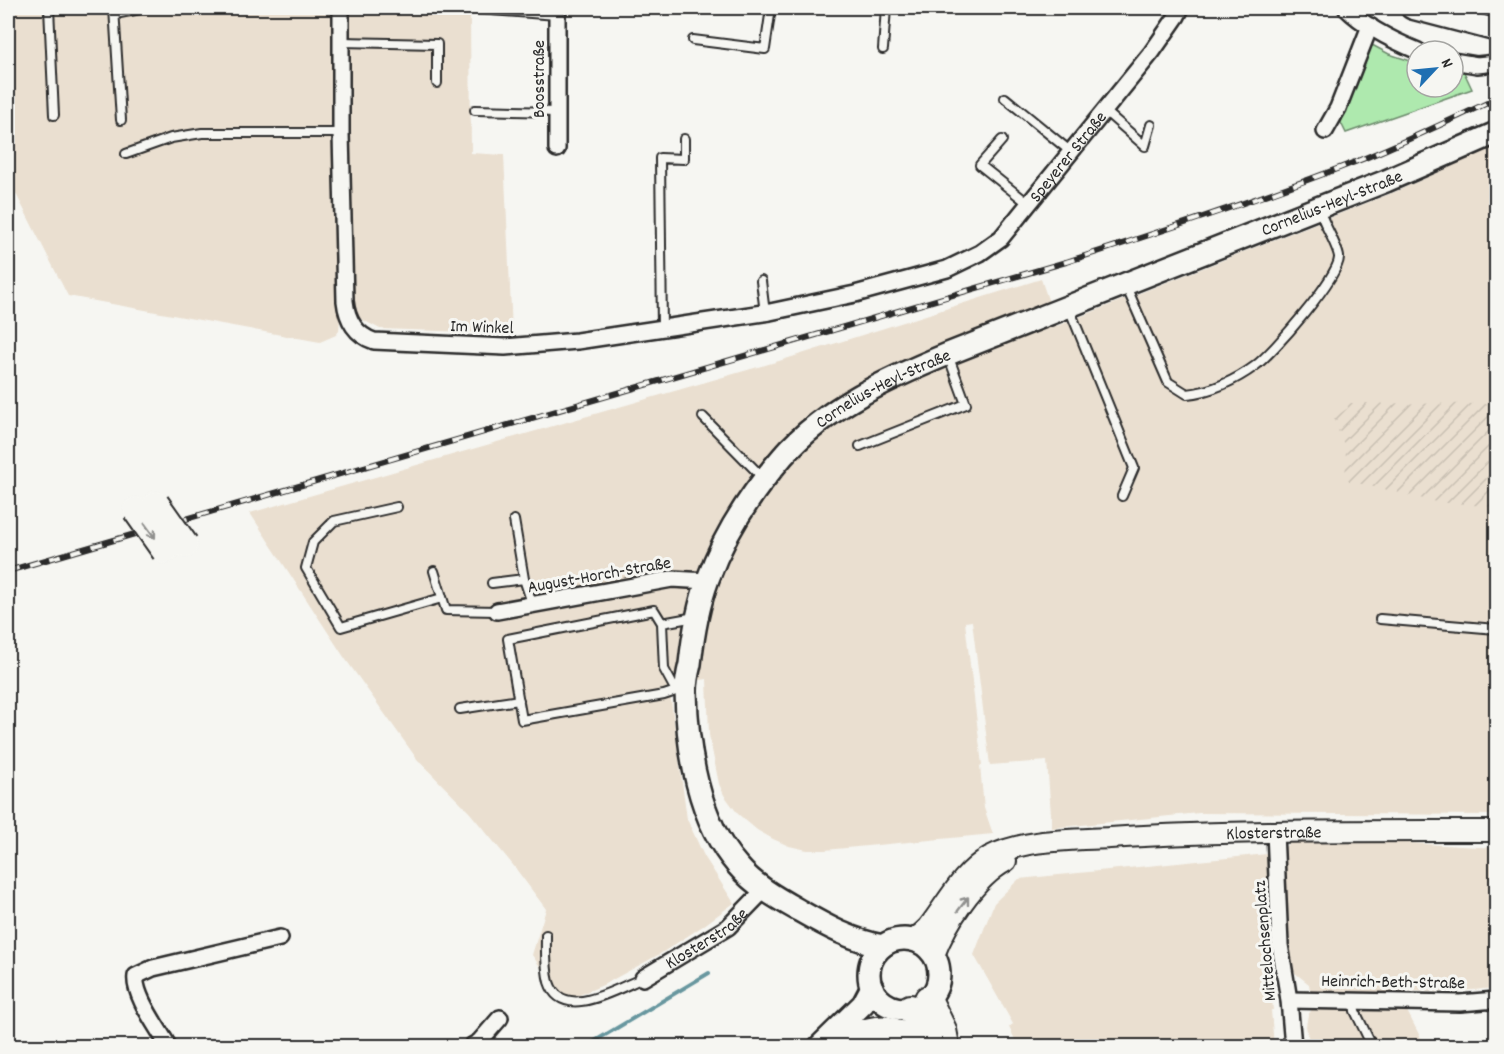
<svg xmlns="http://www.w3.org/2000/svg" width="1504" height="1054" font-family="Dekko,sans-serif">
	<defs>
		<pattern id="industrial-furrows" width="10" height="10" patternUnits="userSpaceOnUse" patternTransform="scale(1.5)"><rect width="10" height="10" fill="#eadfd0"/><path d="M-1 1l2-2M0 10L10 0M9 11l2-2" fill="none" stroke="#c9c0b3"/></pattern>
	</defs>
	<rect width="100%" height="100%" fill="#f6f6f2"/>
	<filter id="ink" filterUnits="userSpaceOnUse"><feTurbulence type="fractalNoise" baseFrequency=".0167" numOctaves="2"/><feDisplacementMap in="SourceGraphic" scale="12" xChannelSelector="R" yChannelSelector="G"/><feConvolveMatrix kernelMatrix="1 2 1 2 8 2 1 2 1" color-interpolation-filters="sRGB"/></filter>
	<g filter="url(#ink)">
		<!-- built -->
		<path fill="#eadfd0" d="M 8,8 L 470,8 L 471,153 L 504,155 L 512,332 L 498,333 L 380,329 L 361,319 L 340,319 L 339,331 L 336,335 L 320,342 L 68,296 L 10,182 L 8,147 Z
			M 1496,146 L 1496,815 L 1199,813 L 1052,828 L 1047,761 L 990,765 L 972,621 L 965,622 L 982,765 L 980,766 L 984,808 L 993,834 L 825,850 L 807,850 L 789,846 L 773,839 L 757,830 L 738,814 L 724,795 L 719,784 L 709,735 L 707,679 L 669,685 L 687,819 L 704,856 L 734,903 L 703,926 L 660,954 L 603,985 L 577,996 L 568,996 L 559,991 L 550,981 L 532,955 L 546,909 L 513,865 L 470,813 L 417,759 L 344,657 L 250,513 L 779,361 L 1041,279 L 1057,326 L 1397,191 Z
			M 1337,839 L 1496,848 L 1496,988 L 1448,992 L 1405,991 L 1408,1013 L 1425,1046 L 1310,1046 L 1306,1026 L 1308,1015 L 1313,1008 L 1309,984 L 1295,973 L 1291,965 L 1282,850 L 1289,843 Z
			M 1267,854 L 1274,926 L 1267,938 L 1273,1010 L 1271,1010 L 1274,1046 L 1018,1046 L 1009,1027 L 1013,1024 L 974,955 L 994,903 L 1019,879 Z"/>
		<!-- industrial -->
		<path fill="url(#industrial-furrows)" d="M 1347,403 L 1496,404 L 1496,507 L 1436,502 L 1345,480 L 1346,458 L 1345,447 L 1333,418 L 1348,408 Z"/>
		<!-- garden -->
		<path fill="#aee9ae" stroke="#6c8a6c" stroke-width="1.5" d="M 1372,45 L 1389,54 L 1417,63 L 1417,87 L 1453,87 L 1453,71 L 1464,72 L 1472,89 L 1346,133 L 1341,123 L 1345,105 Z"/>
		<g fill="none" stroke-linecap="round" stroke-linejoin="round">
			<!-- stream -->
			<path stroke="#68979f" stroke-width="4" d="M 590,1044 L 709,973"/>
			<!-- service casing -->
			<g stroke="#2b2b2b" stroke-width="12">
				<path id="service" d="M 49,8 L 54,115
					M 114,8 L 121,120
					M 477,9 L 557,15
					M 115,14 L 145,8
					M 693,40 L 765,49 L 771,8
					M 341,42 L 437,44 L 437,83
					M 883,49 L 886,8
					M 1005,98 L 1071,152
					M 475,110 L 557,112
					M 1105,111 L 1145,146 L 1151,125
					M 1002,140 L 980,165 L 1029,204
					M 126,154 L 171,138 L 202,133 L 341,133
					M 761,281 L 765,313
					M 1126,286 L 1168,382 L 1187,394 C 1211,392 1236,380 1255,366 C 1272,354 1340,276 1339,257 C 1338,248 1327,229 1323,219
					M 1069,308 L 1134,468 L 1122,496
					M 662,329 L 660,158 L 684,159 L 684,139
					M 703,417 L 763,478
					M 860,446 L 966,404 L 948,355
					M 397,507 L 334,521 L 313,542 L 306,568 L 341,627 L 442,598
					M 514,520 L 524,579 L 533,606
					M 434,571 L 446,610 L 497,611
					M 492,583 L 524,579
					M 1380,619 L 1496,629
					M 662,623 L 654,610 L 508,639 L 522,720 L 664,695 L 676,691
					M 679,691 L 676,691 L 664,669 L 662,623 L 695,617
					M 460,709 L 519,700
					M 546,935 C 546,950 545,967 549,982 C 562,1023 618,988 643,978
					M 1354,1001 L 1355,1011 L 1372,1046"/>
			</g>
			<!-- minor casing -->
			<g stroke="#2b2b2b" stroke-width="20">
				<g id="minor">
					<path id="s1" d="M 341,8 L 341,133 L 345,301 C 347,320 356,335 374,341 L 505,347 L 577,341 L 770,312 L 855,294 L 947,269 L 980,253 L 1001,238 L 1152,52 L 1177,16 L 1181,8"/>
					<path d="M 557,8 L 557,149"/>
					<path d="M 1346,8 C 1365,27 1394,41 1418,51"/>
					<path d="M 1453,61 L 1477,65 L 1496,63"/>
					<path d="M 1325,131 L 1338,108 L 1370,26"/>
					<path d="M 497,611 L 672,579 L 707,581"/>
					<path d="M 1275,832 L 1280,945 L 1289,1000 L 1293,1046"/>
					<path id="s2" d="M 643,978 L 728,927 L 764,890"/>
					<path d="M 1289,1000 L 1460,1003 L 1496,1000"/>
					<path d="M 168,1046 C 159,1029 133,995 136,976 L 153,968 L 280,938"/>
					<path d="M 472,1046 L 479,1042 L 500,1018"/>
				</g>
			</g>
			<!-- tertiary casing -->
			<g stroke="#2b2b2b" stroke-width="24">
				<g id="tertiary">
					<path id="s3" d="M 914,940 C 919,935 926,931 930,925 C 949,900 962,873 989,857 C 1022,839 1073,840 1110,838 C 1239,830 1368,831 1496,831"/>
					<path d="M 934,955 C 946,923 975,878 1006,861"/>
				</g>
			</g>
			<!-- secondary casing -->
			<g stroke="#2b2b2b" stroke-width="26">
				<g id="secondary">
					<path d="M 1412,8 L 1496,30"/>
					<circle cx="904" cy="974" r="35"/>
					<path id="s4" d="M 883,946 C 852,940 828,927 800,911 C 777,898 755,886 738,866 C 698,821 687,749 686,691 C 686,682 688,672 690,664 C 693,636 698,606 708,579 C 724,534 752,492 783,456 C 827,406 888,379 948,354 L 1386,181 L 1496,133"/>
					<path d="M 820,1046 L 863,1004 L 872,987"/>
				</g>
			</g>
			<!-- trunk casing -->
			<g stroke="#2b2b2b" stroke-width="30">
				<path id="trunk" d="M 928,999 L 943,1030 L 946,1046
					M 910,1008 L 925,1031 L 929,1046
					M 842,1041 C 866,1031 894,1019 910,1046"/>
			</g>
			<!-- service -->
			<use href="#service" stroke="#f6f6f2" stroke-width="8"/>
			<!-- minor -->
			<use href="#minor" stroke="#f6f6f2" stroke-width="15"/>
			<!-- tertiary -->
			<use href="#tertiary" stroke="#f6f6f2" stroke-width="20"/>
			<!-- secondary -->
			<use href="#secondary" stroke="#f6f6f2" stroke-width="21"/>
			<!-- trunk -->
			<use href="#trunk" stroke="#f6f6f2" stroke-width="26"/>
			<!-- rail casing -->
			<g stroke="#2b2b2b" stroke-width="6">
				<path id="rail" d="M 8,571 L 1066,262 C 1163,231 1260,199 1355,162 C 1403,143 1450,120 1496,99"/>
			</g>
			<!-- rail -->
			<use href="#rail" stroke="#f6f6f2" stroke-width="4" stroke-dasharray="11" stroke-linecap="butt"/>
			<!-- trunk-bridge casing -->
			<g stroke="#2b2b2b" stroke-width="30" stroke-linecap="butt">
				<path id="trunk-bridge" d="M 156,504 L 185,545
					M 136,510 L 165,551"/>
			</g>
			<!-- trunk-bridge -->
			<use href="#trunk-bridge" stroke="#f6f6f2" stroke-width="26"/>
		</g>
		<!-- one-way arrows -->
		<defs><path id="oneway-shaft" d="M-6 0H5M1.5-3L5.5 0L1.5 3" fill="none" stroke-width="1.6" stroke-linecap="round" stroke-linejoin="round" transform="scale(1.5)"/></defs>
		<g stroke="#90908e">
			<use href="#oneway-shaft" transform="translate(150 531) rotate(54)"/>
			<use href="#oneway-shaft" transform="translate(963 904) rotate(-53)"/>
		</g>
	</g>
	<g text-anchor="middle" stroke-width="6" stroke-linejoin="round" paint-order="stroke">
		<!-- street labels -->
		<g font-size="18" fill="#2b2b2b" stroke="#f6f6f2">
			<text transform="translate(538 79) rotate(-90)" y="6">Boosstraße</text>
			<text dy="6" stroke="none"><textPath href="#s1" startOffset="1094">Speyerer Straße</textPath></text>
			<text dy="6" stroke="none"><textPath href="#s4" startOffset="1221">Cornelius-Heyl-Straße</textPath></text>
			<text transform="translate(482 326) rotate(2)" y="6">Im Winkel</text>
			<text dy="6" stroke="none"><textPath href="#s4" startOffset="735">Cornelius-Heyl-Straße</textPath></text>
			<text transform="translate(599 574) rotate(-10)" y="6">August-Horch-Straße</text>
			<text dy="6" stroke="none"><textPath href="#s3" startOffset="400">Klosterstraße</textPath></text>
			<text dy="6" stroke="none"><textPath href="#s2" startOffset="75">Klosterstraße</textPath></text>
			<text transform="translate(1264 941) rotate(-95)" y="6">Mittelochsenplatz</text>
			<text transform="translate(1393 981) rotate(1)" y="6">Heinrich-Beth-Straße</text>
		</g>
	</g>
	<!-- margin -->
	<rect width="1504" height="1054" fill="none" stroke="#f6f6f2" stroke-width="30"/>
	<rect x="15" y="15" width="1474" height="1024" fill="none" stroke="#2b2b2b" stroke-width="2" filter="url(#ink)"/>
	<!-- north arrow -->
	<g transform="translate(1435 69) rotate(64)"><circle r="28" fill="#f6f6f2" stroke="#a5a5a2" stroke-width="1.5"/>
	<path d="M0-4.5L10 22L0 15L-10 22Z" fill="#1f6fb2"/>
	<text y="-9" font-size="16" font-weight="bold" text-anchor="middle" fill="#2b2b2b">N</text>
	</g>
</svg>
